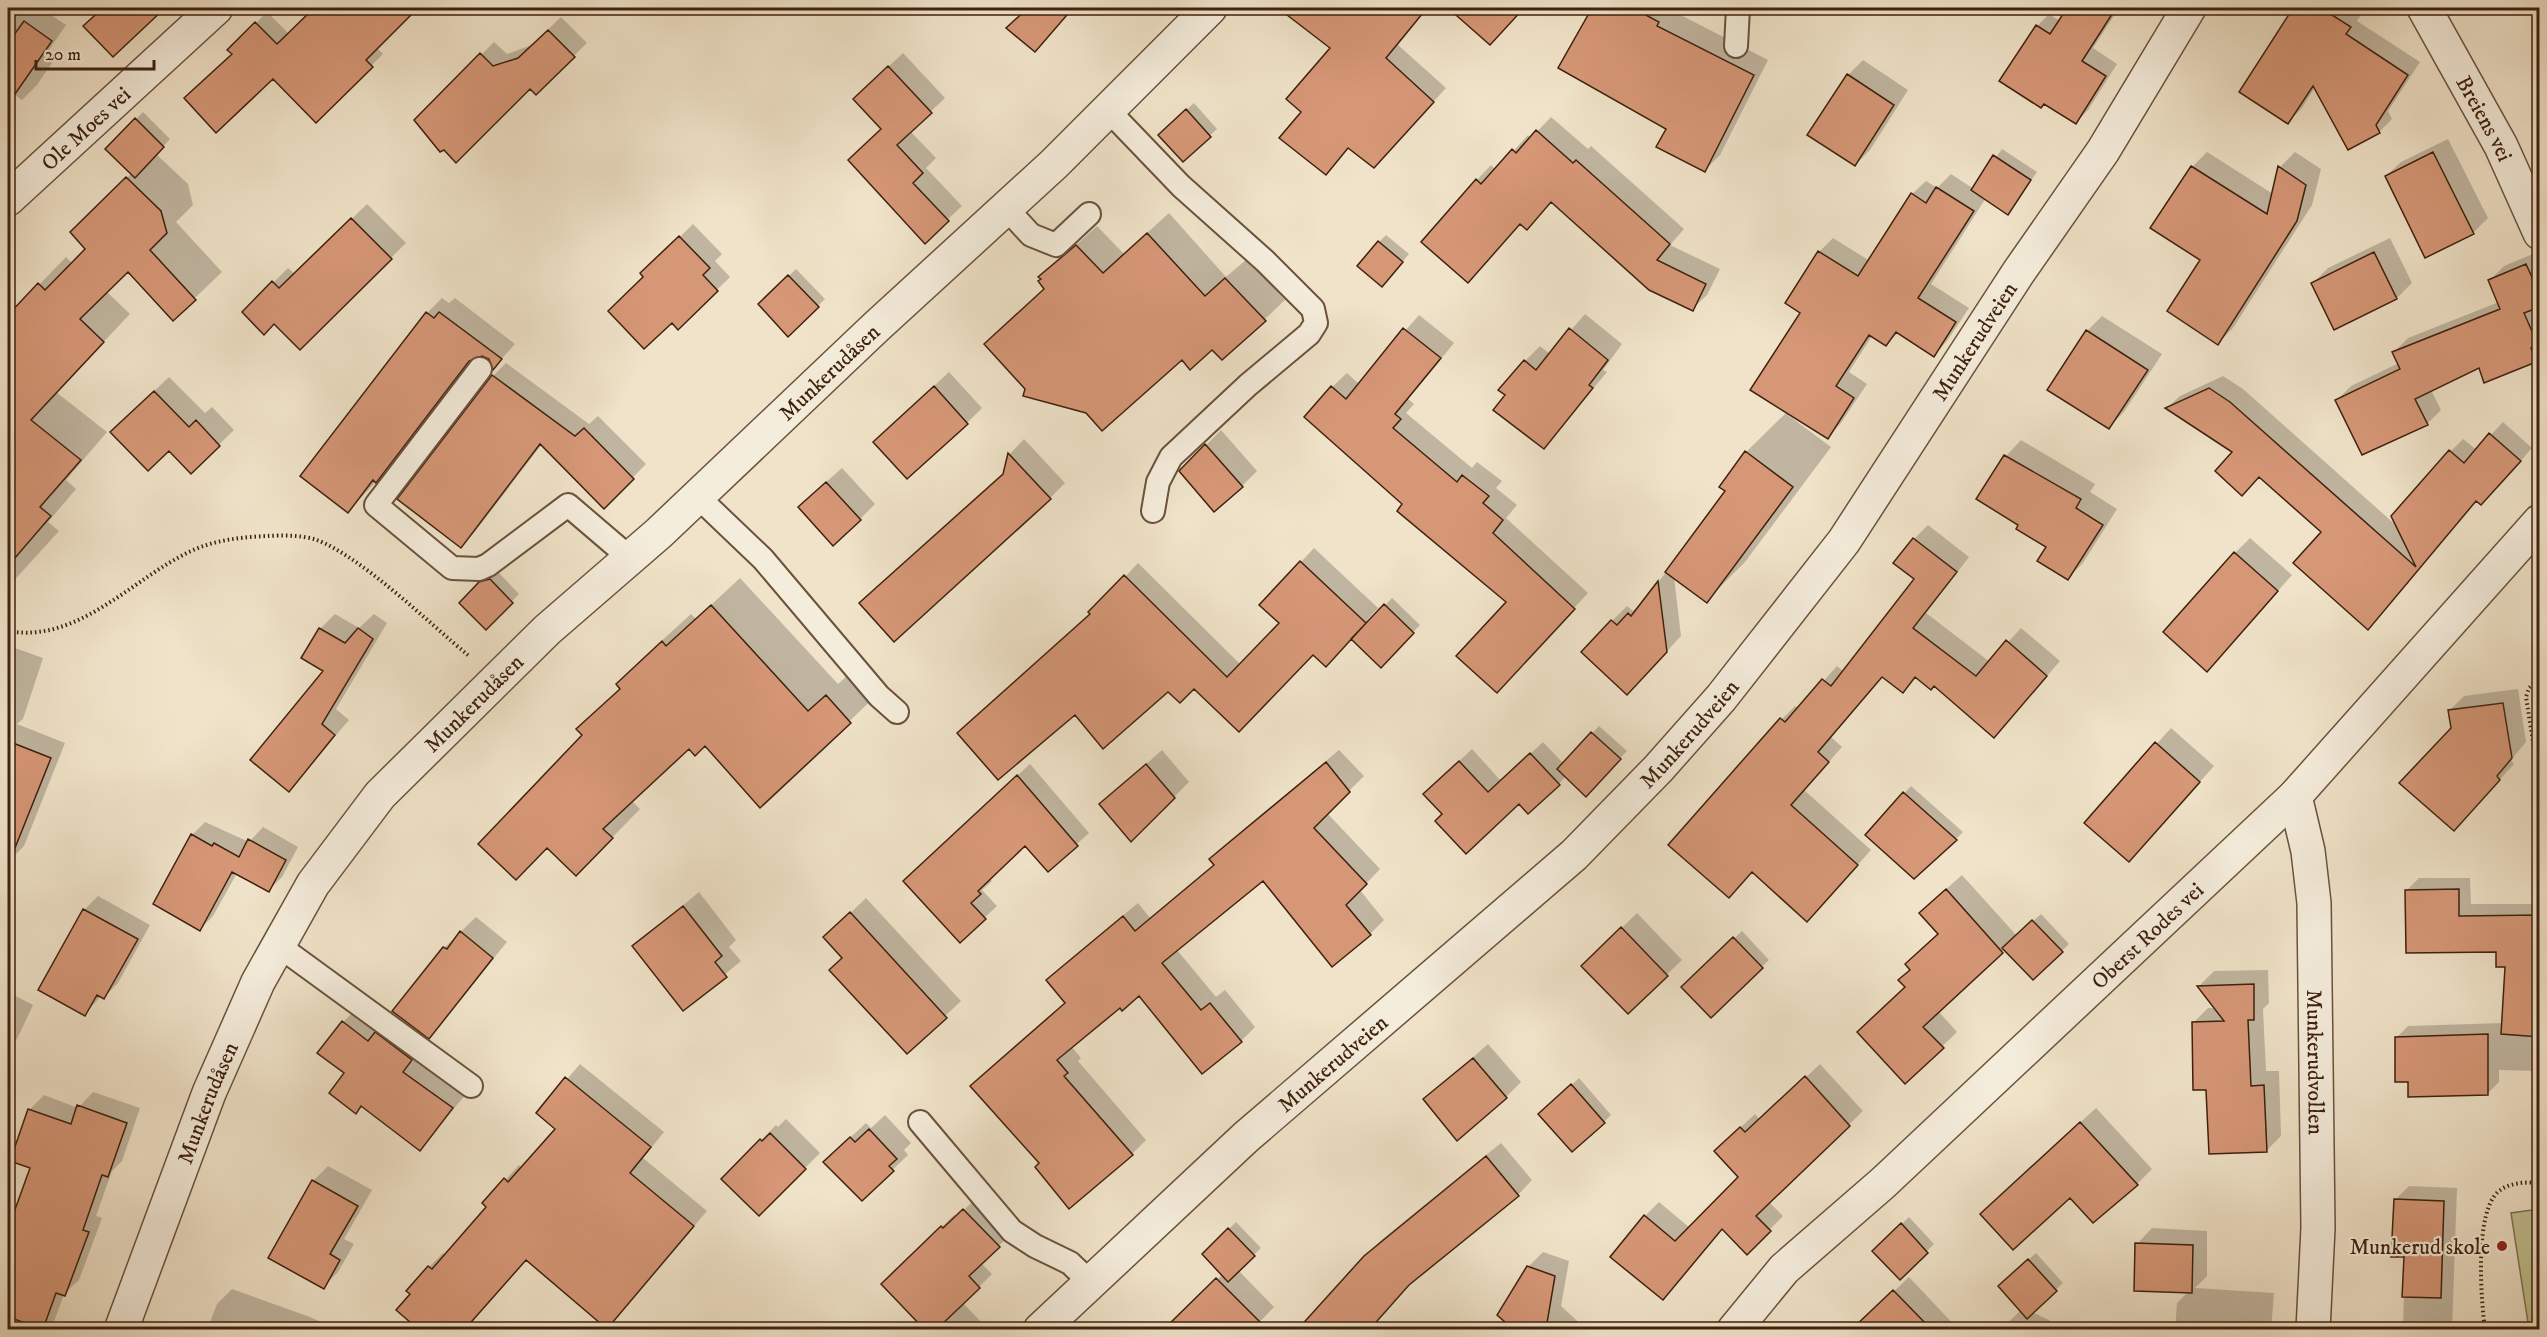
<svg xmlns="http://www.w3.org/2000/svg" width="2547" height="1337" font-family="'IM FELL DW Pica',serif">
	<rect width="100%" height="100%" fill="#f0e3c9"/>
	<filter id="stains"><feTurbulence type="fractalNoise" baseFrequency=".00333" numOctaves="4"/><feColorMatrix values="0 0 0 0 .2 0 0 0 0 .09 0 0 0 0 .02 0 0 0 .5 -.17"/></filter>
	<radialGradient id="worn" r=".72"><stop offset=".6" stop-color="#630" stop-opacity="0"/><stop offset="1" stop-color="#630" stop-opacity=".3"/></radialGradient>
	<!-- green -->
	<path fill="#c2c191" stroke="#80714f" stroke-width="1.5" d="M 2539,1209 L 2539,1329 L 2529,1329 L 2511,1213 Z"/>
	<!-- shadow -->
	<path fill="#0003" d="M 8,8 L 41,8 L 66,25 L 46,54 L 54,60 L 37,85 L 22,100 L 16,96 L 8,108 Z
		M 105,8 L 162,8 L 113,55 L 86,26 Z
		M 316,8 L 416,8 L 377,48 L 383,54 L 316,121 L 273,77 L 229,50 L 267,12 L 289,34 Z
		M 1029,8 L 1073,8 L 1035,50 L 1008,28 Z
		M 1281,8 L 1405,8 L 1419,19 L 1398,45 L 1446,88 L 1386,154 L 1349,147 L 1326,173 L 1303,112 L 1332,47 Z
		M 1450,8 L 1523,8 L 1490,43 Z
		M 1594,8 L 1673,8 L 1671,10 L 1768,60 L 1720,155 L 1705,170 L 1668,128 L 1560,67 Z
		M 1873,8 L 1895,8 L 1886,16 Z
		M 2069,8 L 2119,8 L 2093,48 L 2117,64 L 2088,110 L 2076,122 L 2037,26 L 2049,14 L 2060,21 Z
		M 2295,8 L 2354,8 L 2362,13 L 2357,21 L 2420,62 L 2388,111 L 2392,119 L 2379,132 L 2315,87 L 2301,109 L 2288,122 L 2241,91 Z
		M 561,17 L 587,43 L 536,93 L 530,87 L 416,120 L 494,42 L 507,54 L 532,45 Z
		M 903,53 L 945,98 L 910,131 L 936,158 L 926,168 L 962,206 L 925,241 L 869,85 Z
		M 1863,60 L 1908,90 L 1870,150 L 1855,165 L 1848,75 Z
		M 1194,103 L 1217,129 L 1183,160 L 1167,128 Z
		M 143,112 L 170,139 L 156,154 L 188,184 L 193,205 L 176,222 L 222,272 L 173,319 L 128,269 L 106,291 L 130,314 L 56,392 L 107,432 L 66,480 L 76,489 L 48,522 L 59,531 L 8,587 L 8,380 L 13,374 L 8,369 L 8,317 L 66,257 L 73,264 L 87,249 L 72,232 L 132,173 L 108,149 Z
		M 1551,117 L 1588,149 L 1591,146 L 1684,229 L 1670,245 L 1720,269 L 1707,295 L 1692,309 L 1552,201 L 1527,228 L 1521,223 L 1468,281 L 1477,180 L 1491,165 L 1496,170 L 1528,135 L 1531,138 Z
		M 2448,139 L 2488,218 L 2474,232 L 2426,256 L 2386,176 L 2401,162 Z
		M 2002,149 L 2037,172 L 2008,213 L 1986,198 L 1931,284 L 1969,308 L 1947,341 L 1934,355 L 1899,332 L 1886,344 L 1872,336 L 1849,372 L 1867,384 L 1841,423 L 1828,437 L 1789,413 L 1788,415 L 1831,447 L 1745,562 L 1706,601 L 1674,577 L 1681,636 L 1642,678 L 1612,621 L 1627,606 L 1633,611 L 1645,600 L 1727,491 L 1746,452 L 1787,412 L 1802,312 L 1787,302 L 1819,252 L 1833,238 L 1870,261 L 1912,194 L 1926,181 L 1937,188 L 1951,174 L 1974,189 Z
		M 2207,152 L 2273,194 L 2280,167 L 2295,152 L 2321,169 L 2312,205 L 2233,328 L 2218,343 L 2202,259 L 2192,167 Z
		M 367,204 L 406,243 L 300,348 L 274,322 L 244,312 L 288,268 L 295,274 Z
		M 1169,213 L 1226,277 L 1247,259 L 1285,300 L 1264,320 L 1212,348 L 1182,358 L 1086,412 L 1027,388 L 986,344 L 1046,288 L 1041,277 L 1097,226 L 1124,254 Z
		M 693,224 L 722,254 L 715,261 L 730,277 L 678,328 L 642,274 Z
		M 1386,235 L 1409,254 L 1389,278 L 1379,242 Z
		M 2390,238 L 2412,283 L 2397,298 L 2335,328 L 2313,283 L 2328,268 Z
		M 2540,251 L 2540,356 L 2535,361 L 2480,366 L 2431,390 L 2441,410 L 2427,424 L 2337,400 L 2351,386 L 2399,363 L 2394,352 L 2408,338 L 2499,302 L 2490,280 L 2504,266 Z
		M 796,269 L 825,299 L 788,335 L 760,304 Z
		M 442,298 L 449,303 L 455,298 L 515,344 L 494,367 L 490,358 L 482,354 L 474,358 L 391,466 L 348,511 L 427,313 Z
		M 1585,314 L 1622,344 L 1603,370 L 1607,372 L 1544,447 L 1507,395 L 1525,361 L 1540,346 L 1550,354 Z
		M 1419,315 L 1454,343 L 1408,399 L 1414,404 L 1406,413 L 1472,468 L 1477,462 L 1502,481 L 1496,488 L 1517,505 L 1506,518 L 1588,593 L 1511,677 L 1508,602 L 1404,504 L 1332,387 L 1347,373 L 1359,384 Z
		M 2102,316 L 2162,354 L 2124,412 L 2109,427 L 2087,331 Z
		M 506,363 L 589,424 L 598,416 L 646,464 L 604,507 L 542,444 L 474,533 L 461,546 L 400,499 L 493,376 Z
		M 949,372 L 982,408 L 967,423 L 890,427 Z
		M 2223,376 L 2243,389 L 2398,527 L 2450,452 L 2463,439 L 2477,450 L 2503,422 L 2532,448 L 2494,491 L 2477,500 L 2368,628 L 2323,532 L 2235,451 L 2167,408 L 2180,396 Z
		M 169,377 L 205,413 L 212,407 L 234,430 L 191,472 L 169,449 L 127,417 Z
		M 1221,430 L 1257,471 L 1242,486 L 1181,471 Z
		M 1024,439 L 1065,483 L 1050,498 L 1005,472 L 1010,454 Z
		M 2021,440 L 2095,484 L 2090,492 L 2117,509 L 2083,563 L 2068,578 L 2048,547 L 2020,525 L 1978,499 L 2006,456 Z
		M 842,468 L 875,504 L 860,519 L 815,492 Z
		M 1928,525 L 1969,557 L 1926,613 L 1990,662 L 2021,628 L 2060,661 L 2007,722 L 1917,677 L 1903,691 L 1883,676 L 1831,737 L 1842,747 L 1804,790 L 1871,850 L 1821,906 L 1753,871 L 1781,720 L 1795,706 L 1799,709 L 1837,666 L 1844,672 L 1916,579 L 1914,539 Z
		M 2250,538 L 2292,575 L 2222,654 L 2235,553 Z
		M 1314,548 L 1378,608 L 1367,620 L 1369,622 L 1392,598 L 1420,625 L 1381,665 L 1352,638 L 1313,653 L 1194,687 L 1168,690 L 1075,713 L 959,733 L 1091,613 L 1138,563 L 1241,665 L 1281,623 L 1301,562 Z
		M 498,572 L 519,594 L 486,628 L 461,603 L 488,576 Z
		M 740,578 L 838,684 L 856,668 L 879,693 L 760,806 L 705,744 L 689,747 L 631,800 L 640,809 L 605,845 L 584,735 L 578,729 L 621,688 L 618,684 L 646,655 L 691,614 L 696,619 Z
		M 335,614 L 359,628 L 374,614 L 387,623 L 336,709 L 349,720 L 289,790 L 325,671 L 320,629 Z
		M 12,647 L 43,658 L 23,719 L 17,724 L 65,743 L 24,846 L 9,861 L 8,652 Z
		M 2518,689 L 2526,742 L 2511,760 L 2514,764 L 2469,813 L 2449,711 L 2464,696 Z
		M 1599,726 L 1627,751 L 1593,787 L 1566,776 L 1559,784 L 1519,802 L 1444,814 L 1438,781 L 1472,749 L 1501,781 L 1543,742 L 1564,764 Z
		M 2171,728 L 2214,766 L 2144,845 L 2086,822 Z
		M 1162,750 L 1189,782 L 1131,840 L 1101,804 Z
		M 1339,750 L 1364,776 L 1327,813 L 1380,869 L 1360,890 L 1384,920 L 1370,934 L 1263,879 L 1177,950 L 1216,997 L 1225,990 L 1255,1027 L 1241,1041 L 1139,994 L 1120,1005 L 1071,1046 L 1081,1058 L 1078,1061 L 1146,1140 L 1132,1154 L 1040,1163 L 972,1086 L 1066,1002 L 1048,980 L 1062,966 L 1138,903 L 1150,918 L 1215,864 L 1211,859 L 1225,845 Z
		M 1030,764 L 1089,833 L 1048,870 L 1025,844 L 989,878 L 992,881 L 982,890 L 997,906 L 960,941 L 917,869 Z
		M 1911,786 L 1963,832 L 1956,839 L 1867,835 Z
		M 205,822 L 249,842 L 263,827 L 298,847 L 282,877 L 269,890 L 237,873 L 213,916 L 200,929 L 192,835 Z
		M 1962,875 L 2017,936 L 2041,914 L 2069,944 L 2033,978 L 2005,949 L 1938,1011 L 1957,1032 L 1905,1082 L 1906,987 L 1912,969 L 1939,934 L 1936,898 Z
		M 2419,878 L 2470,878 L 2471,904 L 2540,904 L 2540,1071 L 2499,1070 L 2499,1082 L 2487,1094 L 2410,1081 L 2396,1038 L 2408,1026 L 2503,1023 L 2506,966 L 2498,950 L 2407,890 Z
		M 699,892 L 736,940 L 729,947 L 741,961 L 683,1009 L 634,946 Z
		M 98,896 L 150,925 L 118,983 L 104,997 L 101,996 L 85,1014 L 84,910 Z
		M 866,898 L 961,1001 L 907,1052 L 843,957 L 840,923 Z
		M 1637,913 L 1682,960 L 1628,1012 L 1583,966 Z
		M 476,917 L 507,942 L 429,1037 L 444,948 Z
		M 1742,931 L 1769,960 L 1711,1016 L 1683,987 Z
		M 2268,970 L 2269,1003 L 2263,1009 L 2266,1071 L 2279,1071 L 2281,1136 L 2266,1151 L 2208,1088 L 2193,1023 L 2208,1008 L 2216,1008 L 2199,986 L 2214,971 Z
		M 8,992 L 33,1005 L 17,1039 L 9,1046 Z
		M 358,1007 L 467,1093 L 420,1149 L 362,1105 L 356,1112 L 346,1073 L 343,1022 Z
		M 1488,1044 L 1521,1082 L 1506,1097 L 1425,1100 Z
		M 580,1064 L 664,1132 L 643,1158 L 707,1211 L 606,1328 L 527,1259 L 465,1330 L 420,1330 L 398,1310 L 429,1267 L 443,1253 L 446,1255 L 488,1207 L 484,1203 L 519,1165 L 522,1168 L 557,1129 L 538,1113 Z
		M 1820,1064 L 1863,1111 L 1769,1202 L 1783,1216 L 1747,1253 L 1723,1229 L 1663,1298 L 1645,1216 L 1659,1202 L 1690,1228 L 1740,1177 L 1730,1137 L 1755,1114 L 1760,1120 Z
		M 1579,1078 L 1611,1115 L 1604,1122 L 1547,1107 Z
		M 93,1092 L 140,1108 L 122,1161 L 112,1171 L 96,1216 L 102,1218 L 79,1280 L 64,1294 L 51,1330 L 8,1330 L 10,1296 L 8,1295 L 8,1233 L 32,1167 L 29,1110 L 44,1095 L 78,1108 Z
		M 2096,1108 L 2152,1169 L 2137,1184 L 2070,1196 L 1997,1199 Z
		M 885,1115 L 911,1143 L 904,1150 L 908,1155 L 862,1199 L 840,1147 L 866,1123 L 871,1128 Z
		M 786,1119 L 820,1153 L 759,1214 L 723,1179 L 776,1125 L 778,1127 Z
		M 1501,1143 L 1532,1180 L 1518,1195 L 1415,1279 L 1369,1330 L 1306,1330 L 1303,1326 L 1380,1241 Z
		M 328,1166 L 372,1190 L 344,1239 L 354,1244 L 338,1272 L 323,1287 L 313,1181 Z
		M 2409,1186 L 2457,1188 L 2452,1330 L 2403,1330 L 2405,1256 L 2395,1200 Z
		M 976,1198 L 1011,1234 L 981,1263 L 992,1274 L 963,1303 L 985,1326 L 981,1330 L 926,1330 L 883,1284 L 954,1215 L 957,1217 Z
		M 1909,1217 L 1934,1244 L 1900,1278 L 1874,1251 Z
		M 1236,1222 L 1261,1248 L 1238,1270 L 1274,1307 L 1252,1330 L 1171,1330 L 1169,1327 L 1223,1274 L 1204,1254 Z
		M 2152,1228 L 2207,1231 L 2207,1276 L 2195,1288 L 2274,1293 L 2271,1330 L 2175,1330 L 2177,1303 L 2189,1291 L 2137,1244 Z
		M 1543,1252 L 1569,1261 L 1561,1306 L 1586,1329 L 1622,1330 L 1515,1330 L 1498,1314 L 1528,1267 Z
		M 2036,1253 L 2063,1283 L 2032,1312 L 2049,1320 L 2057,1330 L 2000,1330 L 2021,1310 L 2007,1279 Z
		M 1909,1277 L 1959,1330 L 1874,1330 L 1864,1320 Z
		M 232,1289 L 310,1317 L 338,1330 L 207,1330 L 217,1304 Z"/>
	<!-- building -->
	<path fill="#d69777" stroke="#3e210d" stroke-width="1.5" d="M 103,8 L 165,8 L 113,57 L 83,26 Z
		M 314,8 L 418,8 L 366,60 L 373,67 L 316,123 L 273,79 L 216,133 L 184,98 L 232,54 L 227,50 L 255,22 L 277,44 Z
		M 1028,8 L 1073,8 L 1035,52 L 1006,28 Z
		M 1278,8 L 1427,8 L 1386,58 L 1434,102 L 1374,168 L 1348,148 L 1326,175 L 1279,138 L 1301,112 L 1286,99 L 1330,48 Z
		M 1448,8 L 1524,8 L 1490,45 Z
		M 1592,8 L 1633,8 L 1659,22 L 1657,26 L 1754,75 L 1705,172 L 1656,147 L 1666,129 L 1558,68 Z
		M 2067,8 L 2116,8 L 2082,61 L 2106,76 L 2076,124 L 2044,104 L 2041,108 L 1999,81 L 2036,25 L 2050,34 Z
		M 2293,8 L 2321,8 L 2351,27 L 2346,34 L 2408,75 L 2376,125 L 2380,133 L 2348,150 L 2313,86 L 2288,124 L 2239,92 Z
		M 24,21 L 52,41 L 8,104 L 8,43 Z
		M 548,30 L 575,57 L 536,95 L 530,89 L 456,163 L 444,150 L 440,152 L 414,120 L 480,53 L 493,66 L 518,58 Z
		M 888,66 L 932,113 L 897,145 L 923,173 L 913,183 L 949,221 L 925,244 L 848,160 L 881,129 L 853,99 Z
		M 1847,74 L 1894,105 L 1855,166 L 1807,135 Z
		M 1186,109 L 1211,137 L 1183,162 L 1158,135 Z
		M 135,118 L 164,147 L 135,178 L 105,149 Z
		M 1536,130 L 1573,163 L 1576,160 L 1670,244 L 1657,260 L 1706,284 L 1693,311 L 1649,290 L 1551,202 L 1527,230 L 1520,224 L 1468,283 L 1421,242 L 1476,179 L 1481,184 L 1512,149 L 1516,153 Z
		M 2433,152 L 2474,234 L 2425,258 L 2385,176 Z
		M 1993,155 L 2031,180 L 2008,215 L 1971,190 Z
		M 2191,166 L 2267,214 L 2278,166 L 2306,185 L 2297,221 L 2218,345 L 2167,311 L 2200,260 L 2150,228 Z
		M 126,177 L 161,211 L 167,233 L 150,250 L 196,300 L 173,321 L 128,272 L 80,319 L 104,342 L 31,420 L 81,460 L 40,507 L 51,516 L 8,566 L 8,315 L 38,283 L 45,290 L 85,249 L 70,232 Z
		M 1936,187 L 1974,211 L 1918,298 L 1956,322 L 1934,357 L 1896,332 L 1886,346 L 1869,335 L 1836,386 L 1854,398 L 1828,439 L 1750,390 L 1800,313 L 1785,303 L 1818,251 L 1858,276 L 1911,193 L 1926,203 Z
		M 351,218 L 392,259 L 300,350 L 274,324 L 264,335 L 242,312 L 272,281 L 279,288 Z
		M 1147,233 L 1205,296 L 1225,278 L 1266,321 L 1222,360 L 1212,350 L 1190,370 L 1182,360 L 1102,431 L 1086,413 L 1023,396 L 1025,389 L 984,344 L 1044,289 L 1038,281 L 1041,279 L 1038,277 L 1076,245 L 1103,273 Z
		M 679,236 L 710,268 L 703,275 L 718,291 L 678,330 L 672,323 L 644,349 L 608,311 L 643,277 L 640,273 Z
		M 1378,241 L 1403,262 L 1382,287 L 1357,266 Z
		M 2374,252 L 2397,299 L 2334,330 L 2311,283 Z
		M 2526,264 L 2540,295 L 2540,307 L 2524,313 L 2538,345 L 2531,348 L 2536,362 L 2484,383 L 2479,368 L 2415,399 L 2428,425 L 2362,455 L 2335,400 L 2400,369 L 2392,352 L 2500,309 L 2488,280 Z
		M 788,275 L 819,307 L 788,337 L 758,304 Z
		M 426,312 L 434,318 L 439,312 L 502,359 L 493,370 L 489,359 L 482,356 L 469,361 L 376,483 L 373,480 L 348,513 L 300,476 Z
		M 1403,328 L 1441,358 L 1395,414 L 1401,419 L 1393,428 L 1457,482 L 1462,475 L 1489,496 L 1483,503 L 1503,520 L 1493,533 L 1575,609 L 1497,693 L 1456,656 L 1506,602 L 1397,511 L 1402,504 L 1304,417 L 1331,386 L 1346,399 Z
		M 1569,328 L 1608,360 L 1589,385 L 1593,388 L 1544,449 L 1493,410 L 1505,395 L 1498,390 L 1524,360 L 1536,370 Z
		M 2086,330 L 2148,370 L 2109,429 L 2047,390 Z
		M 492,375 L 575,436 L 584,428 L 634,479 L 604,509 L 540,444 L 461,548 L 397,499 Z
		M 934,386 L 968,424 L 907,479 L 873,442 Z
		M 2209,388 L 2230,402 L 2416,567 L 2391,516 L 2449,450 L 2464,463 L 2489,433 L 2521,461 L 2481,505 L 2476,501 L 2368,630 L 2293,563 L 2321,532 L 2259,477 L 2242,496 L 2215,471 L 2232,452 L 2165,408 Z
		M 154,391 L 189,427 L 196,420 L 220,446 L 191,474 L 169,451 L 148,471 L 110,432 Z
		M 1205,444 L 1243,487 L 1214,512 L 1179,471 Z
		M 1745,451 L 1793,487 L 1707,603 L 1665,572 L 1725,491 L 1719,487 Z
		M 1008,453 L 1051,499 L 894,642 L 859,603 L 1003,474 Z
		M 2004,455 L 2081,499 L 2076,508 L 2103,525 L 2068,580 L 2037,561 L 2046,547 L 2016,529 L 2018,525 L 1976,499 Z
		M 826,482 L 861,520 L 833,546 L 798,507 Z
		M 1913,538 L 1957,572 L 1913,628 L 1976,676 L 2006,640 L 2047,676 L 1994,738 L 1934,686 L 1931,690 L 1915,677 L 1903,693 L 1882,677 L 1818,752 L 1829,762 L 1791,805 L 1858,865 L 1807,922 L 1752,872 L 1729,898 L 1668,845 L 1780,718 L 1785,722 L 1822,679 L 1831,686 L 1914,579 L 1893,563 Z
		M 2234,552 L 2278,591 L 2207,672 L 2163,632 Z
		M 1300,561 L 1366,623 L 1326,667 L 1313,655 L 1239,732 L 1194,689 L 1180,703 L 1168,692 L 1103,749 L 1075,715 L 998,780 L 957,733 L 1090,614 L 1088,612 L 1124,575 L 1227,677 L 1279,623 L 1259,605 Z
		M 490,579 L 513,603 L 486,630 L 459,603 L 479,582 Z
		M 1658,581 L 1667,652 L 1627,695 L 1581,652 L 1611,620 L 1617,625 L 1628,613 L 1631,616 Z
		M 1384,604 L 1414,633 L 1381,668 L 1351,639 Z
		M 711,605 L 808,711 L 826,695 L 851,723 L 760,808 L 705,746 L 695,756 L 689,749 L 603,829 L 613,838 L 576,876 L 547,848 L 516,880 L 478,844 L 582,735 L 576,729 L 620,689 L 616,684 L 662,641 L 666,646 Z
		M 319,628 L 345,643 L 358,628 L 373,639 L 322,724 L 335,735 L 289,792 L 250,760 L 323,671 L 301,658 Z
		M 2503,703 L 2512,758 L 2497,776 L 2500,780 L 2454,831 L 2399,783 L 2451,728 L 2448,710 Z
		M 1591,732 L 1621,759 L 1586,797 L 1557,769 Z
		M 8,741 L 51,758 L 9,863 L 8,862 Z
		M 2155,742 L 2200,782 L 2129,862 L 2084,823 Z
		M 1530,753 L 1560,785 L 1528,814 L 1519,804 L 1466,854 L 1435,821 L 1442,814 L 1423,794 L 1459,761 L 1488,792 Z
		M 1326,762 L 1350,792 L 1314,828 L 1367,884 L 1346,905 L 1371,935 L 1332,967 L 1263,881 L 1162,963 L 1201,1010 L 1210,1003 L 1242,1042 L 1202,1074 L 1139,996 L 1122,1011 L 1120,1008 L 1057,1060 L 1068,1073 L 1064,1076 L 1133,1155 L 1069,1209 L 1035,1167 L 1039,1163 L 970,1086 L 1065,1003 L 1046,980 L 1123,916 L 1135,931 L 1214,865 L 1209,859 Z
		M 1146,764 L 1175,798 L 1131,842 L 1099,804 Z
		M 1017,775 L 1078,846 L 1048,872 L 1025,846 L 978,891 L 981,894 L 971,903 L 986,919 L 960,943 L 903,881 Z
		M 1903,792 L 1957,840 L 1914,879 L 1865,835 Z
		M 191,834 L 212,846 L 214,843 L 239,857 L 248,839 L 286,860 L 269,892 L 232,872 L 200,931 L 153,904 Z
		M 1946,889 L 2003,953 L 1923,1027 L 1944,1048 L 1905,1084 L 1857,1032 L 1905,987 L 1898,980 L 1910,970 L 1905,964 L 1938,934 L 1919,913 Z
		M 2459,889 L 2459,916 L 2540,915 L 2540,1037 L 2501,1034 L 2505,967 L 2496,967 L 2496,952 L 2406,953 L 2405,890 Z
		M 683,906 L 722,956 L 715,962 L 727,977 L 683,1011 L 632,946 Z
		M 83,909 L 138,939 L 104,999 L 97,995 L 85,1016 L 38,990 Z
		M 850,912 L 947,1018 L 907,1054 L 829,970 L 842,958 L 823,937 Z
		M 2032,920 L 2063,952 L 2033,980 L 2002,948 Z
		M 1621,927 L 1668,976 L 1628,1014 L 1581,966 Z
		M 460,931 L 493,958 L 429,1039 L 392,1011 L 443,947 L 447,949 Z
		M 1733,937 L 1763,968 L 1711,1018 L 1681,987 Z
		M 2254,984 L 2254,1020 L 2248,1020 L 2251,1086 L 2264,1085 L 2267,1152 L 2209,1154 L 2206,1090 L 2193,1090 L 2192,1022 L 2224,1021 L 2197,986 Z
		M 342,1021 L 368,1041 L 375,1032 L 412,1060 L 403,1072 L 453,1108 L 420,1151 L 361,1106 L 356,1114 L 329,1093 L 344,1073 L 317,1053 Z
		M 2488,1034 L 2488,1095 L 2408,1097 L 2408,1082 L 2395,1082 L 2395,1037 Z
		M 1473,1058 L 1507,1098 L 1457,1141 L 1423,1099 Z
		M 1805,1076 L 1850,1126 L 1756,1216 L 1771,1231 L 1747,1255 L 1722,1229 L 1663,1300 L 1610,1257 L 1644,1215 L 1675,1241 L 1738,1177 L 1714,1151 L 1740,1127 L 1745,1132 Z
		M 565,1077 L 651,1147 L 630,1173 L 694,1226 L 607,1329 L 526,1260 L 465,1329 L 418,1329 L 396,1310 L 410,1294 L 406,1291 L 428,1266 L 432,1269 L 486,1207 L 482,1203 L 504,1178 L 508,1182 L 555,1129 L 536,1113 Z
		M 1571,1084 L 1605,1123 L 1572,1152 L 1538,1114 Z
		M 77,1105 L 127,1123 L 108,1177 L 102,1175 L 83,1230 L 89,1232 L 65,1296 L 56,1293 L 43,1329 L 8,1317 L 8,1229 L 30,1168 L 10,1161 L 28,1109 L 71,1124 Z
		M 2080,1122 L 2138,1185 L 2093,1223 L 2070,1198 L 2013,1250 L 1980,1214 Z
		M 869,1129 L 897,1159 L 889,1166 L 894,1171 L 862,1201 L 823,1162 L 850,1137 L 855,1142 Z
		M 770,1133 L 806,1169 L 759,1216 L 721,1179 L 760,1139 L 762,1141 Z
		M 1486,1156 L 1519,1196 L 1409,1285 L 1370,1329 L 1298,1329 L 1364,1256 Z
		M 312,1180 L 358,1206 L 330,1254 L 340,1260 L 324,1289 L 268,1258 Z
		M 2394,1199 L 2444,1201 L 2441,1298 L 2402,1297 L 2404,1257 L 2391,1257 Z
		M 963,1209 L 1000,1247 L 969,1276 L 980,1288 L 937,1329 L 924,1329 L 881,1284 L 941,1226 L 943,1228 Z
		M 1901,1223 L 1928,1253 L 1900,1280 L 1872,1251 Z
		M 1228,1228 L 1255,1256 L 1228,1282 L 1202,1254 Z
		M 2135,1243 L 2193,1245 L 2192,1293 L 2134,1291 Z
		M 2028,1259 L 2057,1291 L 2027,1319 L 1998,1286 Z
		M 1527,1266 L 1555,1276 L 1546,1329 L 1513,1329 L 1497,1315 Z
		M 1216,1278 L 1267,1329 L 1164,1329 Z
		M 1893,1290 L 1931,1329 L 1852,1329 Z"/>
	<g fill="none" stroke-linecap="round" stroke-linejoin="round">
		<!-- lane casing -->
		<g stroke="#6a523c" stroke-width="26">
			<path id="lane" d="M 1736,46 L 1738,8
				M 1109,111 L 1181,186 L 1265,261 L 1313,309 L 1316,323 L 1309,334 L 1248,385 L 1171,457 L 1158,482 L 1153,511
				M 1006,208 L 1031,235 L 1056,245 L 1089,214
				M 480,369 L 376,505 L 452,568 L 479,569 L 488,565 L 568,505 L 630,558
				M 697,496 L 763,559 L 879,696 L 897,712
				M 279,946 L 471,1086
				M 920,1122 L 1012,1231 L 1035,1246 L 1070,1263 L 1090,1282"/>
		</g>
		<!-- street casing -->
		<g stroke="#6a523c" stroke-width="36">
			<g id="street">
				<path id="s1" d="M 2424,8 L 2501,146 L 2540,233"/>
				<path id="s2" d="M 8,199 L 216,8"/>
				<path id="s3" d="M 2295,796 L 2308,851 L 2314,903 L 2318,1228 L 2313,1330"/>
				<path id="s4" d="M 121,1330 L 209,1093 L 258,982 L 313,884 L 380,795 L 547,630 L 659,533 L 876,327 L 1054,164 L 1210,8"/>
				<path id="s5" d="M 1040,1330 L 1246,1137 L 1574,855 L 1658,769 L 1721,698 L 1844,541 L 2018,273 L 2103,151 L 2189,8"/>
				<path id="s6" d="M 1734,1330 L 1784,1269 L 1883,1183 L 2295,796 L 2540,521"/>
			</g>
		</g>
		<!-- path -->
		<path stroke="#3e210d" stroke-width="4" stroke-dasharray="1.5 3" stroke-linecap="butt" d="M 8,631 C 78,644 133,578 191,551 C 215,540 241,537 267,536 C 282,535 302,535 317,540 C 363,558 429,623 469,656
			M 2540,677 L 2529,688 L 2526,697 L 2540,786
			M 2485,1330 C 2481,1299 2474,1211 2499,1191 C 2511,1182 2526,1182 2540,1183"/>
		<!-- lane -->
		<use href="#lane" stroke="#f5eddc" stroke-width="22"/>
		<!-- street -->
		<use href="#street" stroke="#f5eddc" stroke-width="33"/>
	</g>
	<!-- markers -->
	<circle fill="#8f2418" stroke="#f5eddc" stroke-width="2" cx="2502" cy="1246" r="6"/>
	<g text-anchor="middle" stroke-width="4.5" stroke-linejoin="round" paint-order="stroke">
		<!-- street labels -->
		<g font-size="22" fill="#3e210d" stroke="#f5eddc">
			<text dy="8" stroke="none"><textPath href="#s1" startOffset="126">Breiens vei</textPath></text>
			<text dy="8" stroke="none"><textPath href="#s2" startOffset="105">Ole Moes vei</textPath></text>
			<text dy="8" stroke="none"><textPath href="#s5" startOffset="1368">Munkerudveien</textPath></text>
			<text dy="8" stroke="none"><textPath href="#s4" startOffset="1215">Munkerudåsen</textPath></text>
			<text dy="8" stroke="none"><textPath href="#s4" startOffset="729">Munkerudåsen</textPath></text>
			<text dy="8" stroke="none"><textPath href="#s5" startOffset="882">Munkerudveien</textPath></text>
			<text dy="8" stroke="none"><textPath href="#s6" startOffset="572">Oberst Rodes vei</textPath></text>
			<text dy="8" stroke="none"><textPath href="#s3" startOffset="268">Munkerudvollen</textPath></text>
			<text dy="8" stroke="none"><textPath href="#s5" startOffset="396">Munkerudveien</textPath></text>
			<text dy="8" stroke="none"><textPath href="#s4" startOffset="243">Munkerudåsen</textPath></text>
		</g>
		<!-- poi labels -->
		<g font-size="22" fill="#3e210d" stroke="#f5eddc" text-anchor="end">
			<text x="2490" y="1254">Munkerud skole</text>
		</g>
	</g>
	<!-- margin -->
	<rect width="2547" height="1337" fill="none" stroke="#f0e3c9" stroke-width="30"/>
	<rect x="9" y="9" width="2529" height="1319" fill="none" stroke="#3e210d" stroke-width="3"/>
	<rect x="15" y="15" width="2517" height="1307" fill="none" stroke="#3e210d" stroke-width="1.5"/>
	<!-- scale -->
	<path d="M36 60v9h118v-9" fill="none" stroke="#3e210d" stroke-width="3"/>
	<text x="45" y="60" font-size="18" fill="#3e210d" stroke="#f5eddc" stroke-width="4.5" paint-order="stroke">20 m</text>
	<rect width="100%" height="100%" filter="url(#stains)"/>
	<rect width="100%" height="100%" fill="url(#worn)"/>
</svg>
